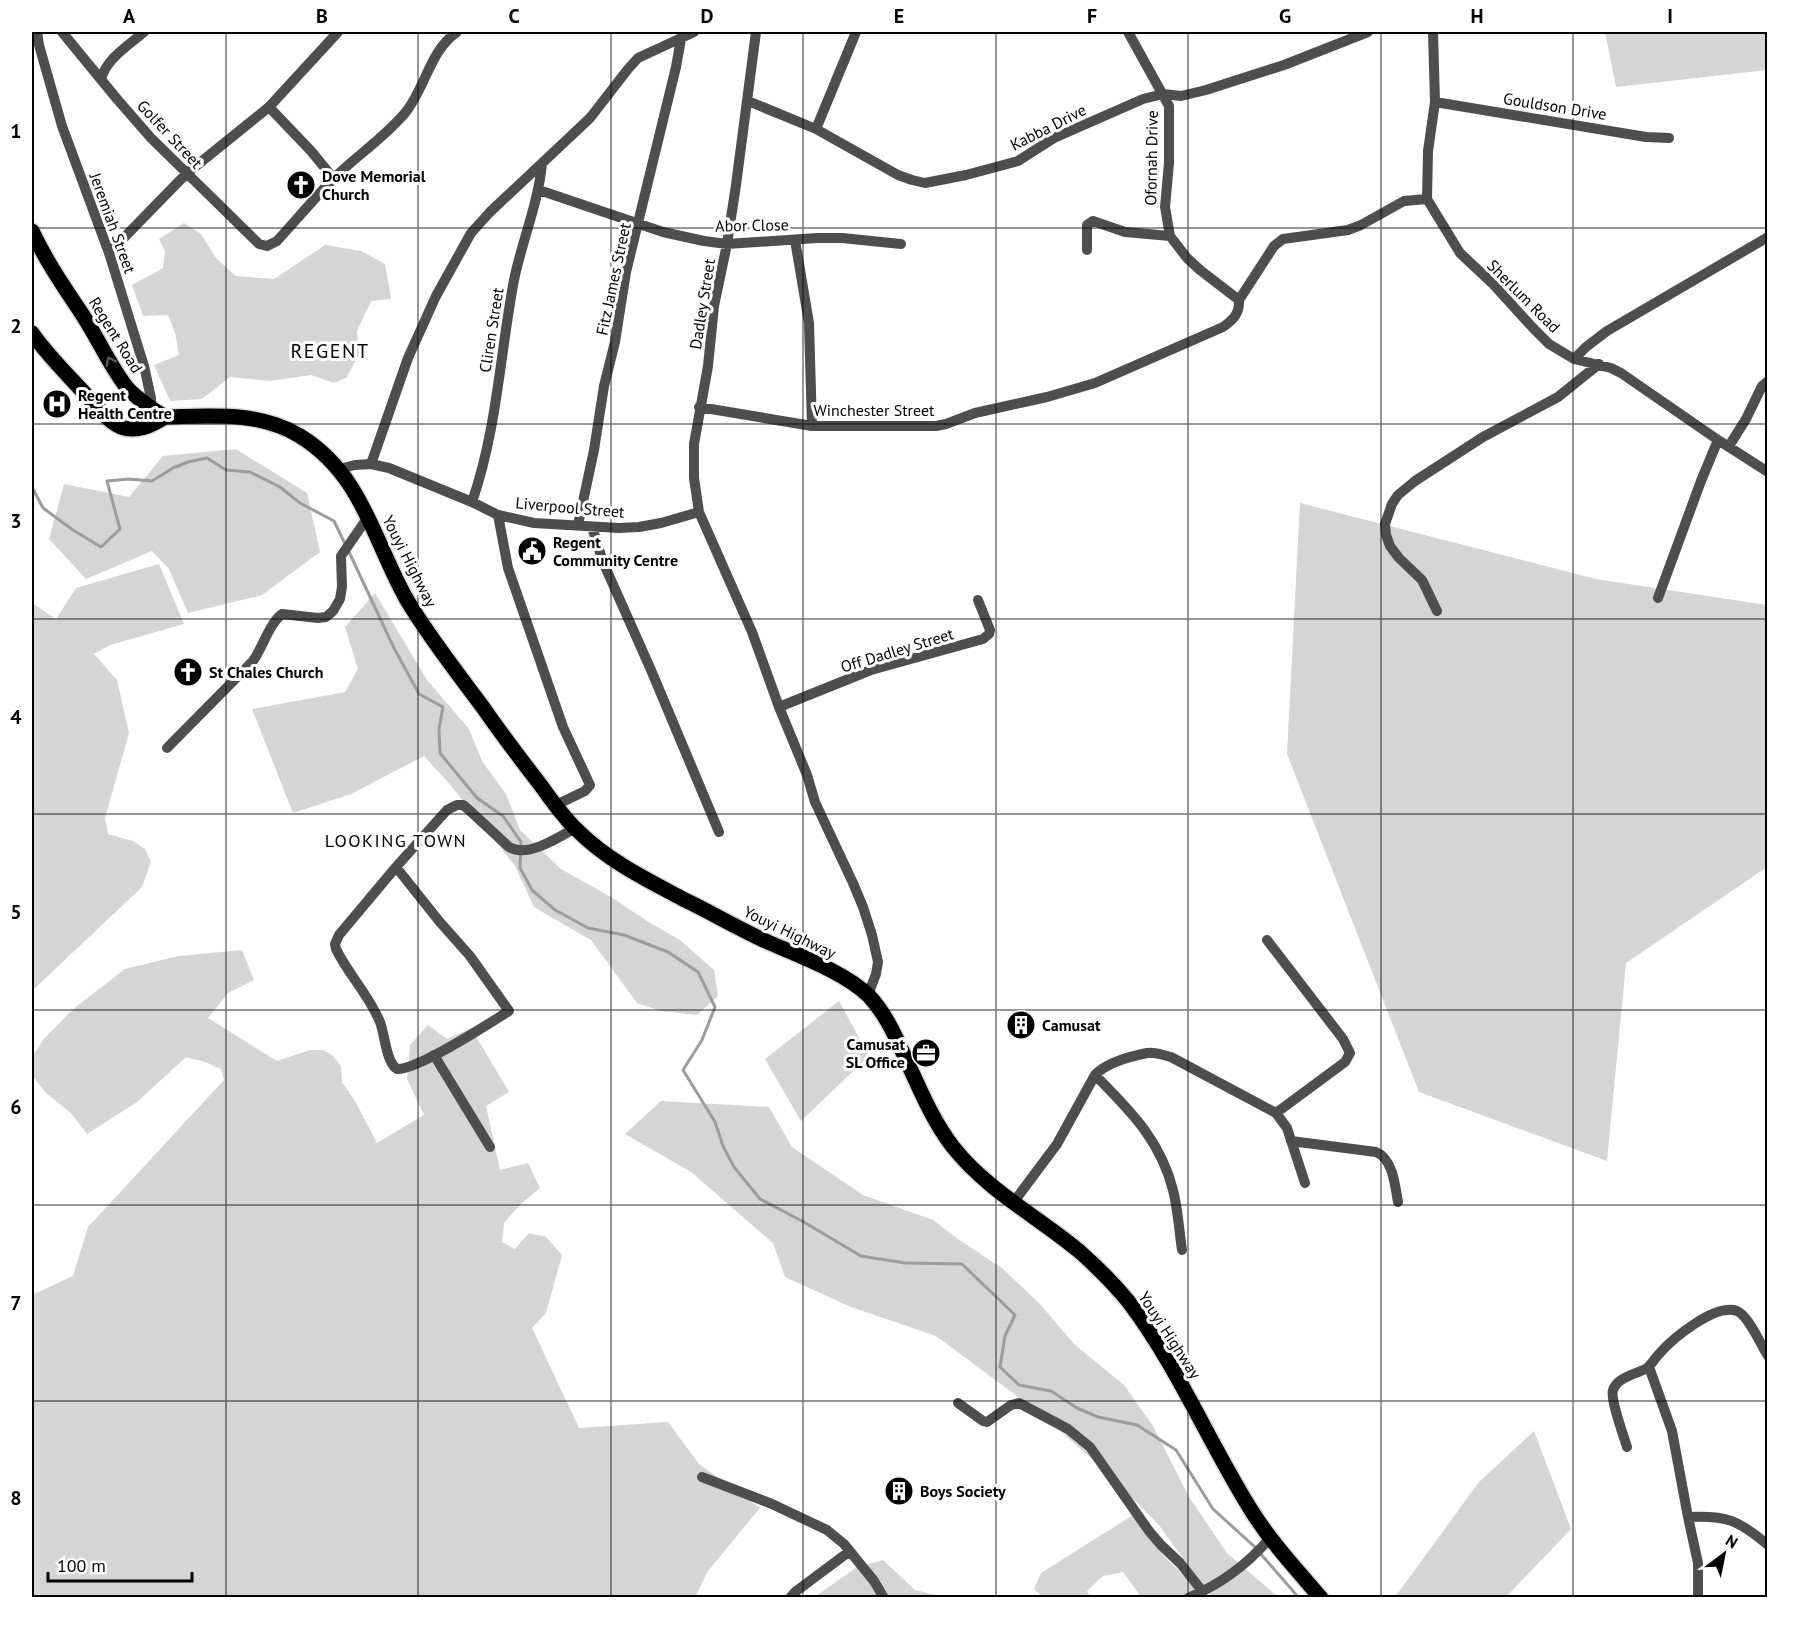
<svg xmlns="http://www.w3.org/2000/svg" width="1799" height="1629" font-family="'PT Sans',sans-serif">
	<rect width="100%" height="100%" fill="#fff"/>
	<!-- green -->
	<path fill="#d5d5d5" d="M 1605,32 L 1767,32 L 1767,70 L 1616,87 Z
		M 184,223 L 201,234 L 216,258 L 236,276 L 274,279 L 325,245 L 361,251 L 385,264 L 391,299 L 371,301 L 357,331 L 359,355 L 346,378 L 334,383 L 311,375 L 270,381 L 230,377 L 202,399 L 170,401 L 154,365 L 179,355 L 175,333 L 168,315 L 143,316 L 132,285 L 163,268 L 165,251 L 159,239 Z
		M 236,449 L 307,493 L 320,552 L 262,595 L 188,613 L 169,569 L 152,551 L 86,579 L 49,539 L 64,484 L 129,497 L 163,456 Z
		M 1300,503 L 1596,579 L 1767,605 L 1767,867 L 1626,963 L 1607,1161 L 1419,1092 L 1287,754 Z
		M 159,564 L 184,624 L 110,645 L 94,654 L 117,680 L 129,733 L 105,818 L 108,834 L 133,841 L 145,849 L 151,862 L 142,887 L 32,991 L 32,603 L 56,619 L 76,588 Z
		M 375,593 L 427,680 L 469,729 L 482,761 L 506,794 L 520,830 L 561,869 L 611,897 L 647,921 L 680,940 L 714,970 L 718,996 L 697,1015 L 661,1011 L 637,1003 L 591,940 L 534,907 L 515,866 L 447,781 L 424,756 L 351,794 L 293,813 L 252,709 L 345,692 L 358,669 L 345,627 Z
		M 242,950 L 254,980 L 228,993 L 208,1018 L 277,1061 L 310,1050 L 323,1050 L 332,1055 L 341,1066 L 342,1082 L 355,1101 L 377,1143 L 424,1115 L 407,1079 L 410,1045 L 428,1025 L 447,1039 L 471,1028 L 509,1092 L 486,1106 L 500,1170 L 528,1163 L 540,1188 L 521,1204 L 504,1223 L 502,1242 L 515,1249 L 529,1233 L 546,1237 L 562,1255 L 546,1313 L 532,1328 L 579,1428 L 668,1422 L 699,1464 L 760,1508 L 708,1571 L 695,1597 L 32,1597 L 32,1295 L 73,1276 L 88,1227 L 224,1080 L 221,1069 L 205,1062 L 186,1057 L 137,1102 L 87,1134 L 72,1114 L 45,1092 L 32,1075 L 32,1057 L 43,1040 L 72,1010 L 125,969 L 178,956 Z
		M 839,1001 L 869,1056 L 801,1121 L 765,1059 Z
		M 661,1101 L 769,1107 L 792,1147 L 863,1195 L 933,1220 L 955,1237 L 1002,1268 L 1040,1304 L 1074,1344 L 1124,1385 L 1153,1426 L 1189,1497 L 1227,1553 L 1278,1597 L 1211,1597 L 1158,1524 L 1103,1469 L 1040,1413 L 936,1336 L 851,1307 L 785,1277 L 773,1243 L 691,1172 L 625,1134 Z
		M 1534,1431 L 1571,1529 L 1506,1597 L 1395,1597 L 1479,1482 Z
		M 1133,1515 L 1163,1555 L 1197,1589 L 1180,1597 L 1141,1597 L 1123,1572 L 1103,1576 L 1087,1591 L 1090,1597 L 1043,1597 L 1034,1589 L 1041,1573 Z
		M 883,1560 L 915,1590 L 945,1597 L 813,1598 L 857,1567 Z"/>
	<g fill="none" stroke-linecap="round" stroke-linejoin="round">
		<!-- stream -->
		<path stroke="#9c9c9c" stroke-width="3" d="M 32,487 L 43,508 L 73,530 L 101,547 L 120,529 L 107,481 L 129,479 L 152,481 L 173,468 L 188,462 L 207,458 L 226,470 L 250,472 L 280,487 L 300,503 L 334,521 L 346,546
			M 349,552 L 394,648 L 419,694 L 443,707 L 439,729 L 440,753 L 477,798 L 503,816 L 521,842 L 520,868 L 532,890 L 555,910 L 588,928 L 624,935 L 668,952 L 698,972 L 715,1007 L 702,1040 L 683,1070 L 715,1122 L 723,1146 L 734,1167 L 760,1199 L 802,1221 L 861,1256 L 905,1263 L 962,1264 L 1015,1315 L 1005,1336 L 1000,1367 L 1019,1385 L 1051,1391 L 1077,1408 L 1098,1417 L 1137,1425 L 1176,1450 L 1213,1509 L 1256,1548
			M 1260,1553 L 1299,1598"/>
		<!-- primary casing -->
		<g stroke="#dbdbdb" stroke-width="18">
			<path id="primary" d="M 32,231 C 46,261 64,287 82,314 C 98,338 110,367 128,389 C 139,400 152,409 165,417
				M 32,333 C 48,356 68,375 87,396 C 97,406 107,421 121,427 C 137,433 152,425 165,417
				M 165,417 C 211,416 259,411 300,436 C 363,475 373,540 407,600 C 429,637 456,671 482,706 C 500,732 519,757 539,783 C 551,799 562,816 577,830 C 608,861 647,880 685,900 C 714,914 741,930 770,943 C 800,956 846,973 869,996 C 885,1013 895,1035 904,1055 C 919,1087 932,1120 953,1147 C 988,1191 1037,1216 1079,1251 C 1096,1266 1114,1284 1128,1301 C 1177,1365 1208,1441 1251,1510 C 1271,1542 1296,1569 1321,1598"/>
		</g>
		<!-- minor -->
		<path stroke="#4e4e4e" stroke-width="10" d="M 37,32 L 39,45 L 62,126 L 109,253 L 144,366 L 151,398 L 151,412
			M 62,32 L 117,99 L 151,138 L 259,244 L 267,246 L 277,241 C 296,220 314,199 333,179 C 356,156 384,138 405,113 C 425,89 430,50 457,32
			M 756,32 L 736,185 L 727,244 L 714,306 L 708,366 L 694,444 L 694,478 L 699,512 L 752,632 L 779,707 L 807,775 L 815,802 L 853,883 L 863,907 L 872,935 L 878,962 L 876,974 L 868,995
			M 1128,32 L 1169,106 L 1169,163 L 1165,207 L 1170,236 L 1187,258 L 1200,270 L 1239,300
			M 1433,32 L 1435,102 L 1428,151 L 1427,199 L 1460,253 L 1492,283 L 1533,328 L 1549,344 L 1574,359 L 1611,368 L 1621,373 L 1718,440 L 1768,472
			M 101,79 C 107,58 128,46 144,32
			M 748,101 L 816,129 L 898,175 L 912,180 L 925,183 L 966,175 L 1018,161 L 1054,138 L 1143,99 L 1163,94 L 1181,96 L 1206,90 L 1284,65 L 1368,32
			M 1435,102 L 1646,137 L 1669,138
			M 269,107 L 311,151 L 334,179
			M 816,129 L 856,32
			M 539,190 L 663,232 L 704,241 L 727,244 L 817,238 L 842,238 L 901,244
			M 795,240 L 809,323 L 812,426
			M 1087,250 L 1087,225 L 1093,221 L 1125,232 L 1170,236
			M 109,253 L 186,174 L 269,107 L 338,32
			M 1574,359 L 1586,347 L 1607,331 L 1768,237
			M 699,407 L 812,426 L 936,426 L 946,424 L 975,413 L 1047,397 L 1095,383 L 1223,327 C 1233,320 1240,313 1239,300 L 1274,246 L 1283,239 L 1348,230 L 1361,225 L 1404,201 L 1427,199
			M 1729,446 L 1746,419 L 1762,386 L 1768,381
			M 371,464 L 408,358 L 436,296 L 471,233 L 490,212 L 590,118 L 628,69 L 638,58 L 694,32
			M 339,469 L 355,465 L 371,464 L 389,468 L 472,502 L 498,515 L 534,523 L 619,528 L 639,527 L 661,523 L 699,512
			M 472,502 C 497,430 500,354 514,280 C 522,241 538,204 542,164
			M 498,515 L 508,568 L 563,727 L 590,785 L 585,791 L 556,805
			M 578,525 L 594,450 L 604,386 L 615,342 L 626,272 L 676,67 L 681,39
			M 592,527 L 603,562 L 651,670 L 719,832
			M 1658,598 L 1701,481 L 1718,440
			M 1437,611 L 1422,580 L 1399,558 L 1390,546 L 1386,535 L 1385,524 L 1392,504 L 1398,495 L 1415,481 L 1483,437 L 1558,397 L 1599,364
			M 779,707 L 871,670 L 983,639 L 989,634 L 990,630 L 978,600
			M 167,748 L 253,661 C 263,647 269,624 282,614 L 318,618 L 326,617 L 333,611 L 340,599 L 342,587 L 341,556 L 368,517
			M 396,867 L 439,921 L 470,956 L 509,1011 C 488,1024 418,1070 397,1069 C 386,1062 385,1035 380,1022 C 369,995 348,974 336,949 L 335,944 L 339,935 L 396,867 L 447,810 L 457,805 L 463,805 L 468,809 L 509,847 C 527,858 558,838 575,828
			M 1267,940 L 1343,1039 L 1350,1053 L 1345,1062 L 1276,1113
			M 434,1055 L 490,1147
			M 1095,1075 C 1130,1111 1160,1139 1173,1190 C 1178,1209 1179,1230 1182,1250
			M 1291,1141 L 1376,1152 C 1393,1159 1395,1185 1398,1202
			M 1013,1203 L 1057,1144 L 1095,1075 C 1106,1063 1132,1056 1147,1053 C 1155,1052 1163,1055 1171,1057 L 1276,1113 L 1287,1128 L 1305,1183
			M 1649,1367 L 1672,1431 L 1688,1517
			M 958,1403 L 983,1421 L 987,1422 L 1011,1405 L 1019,1403 L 1068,1429 L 1090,1447 L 1149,1531 L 1161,1545 L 1180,1563 L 1203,1592
			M 1627,1447 C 1624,1437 1610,1399 1613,1390 C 1617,1377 1637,1374 1647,1368 C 1652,1364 1655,1358 1659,1354 C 1672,1339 1715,1303 1737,1311 C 1749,1316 1760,1344 1768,1356
			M 702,1477 L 772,1504 L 827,1530 L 844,1544 L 874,1581 L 884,1598
			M 790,1598 L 795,1592 L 850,1551
			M 1188,1598 C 1219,1585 1248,1564 1270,1538
			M 1698,1598 L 1698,1563 L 1688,1517 C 1727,1515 1738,1520 1768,1545"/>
		<!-- primary -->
		<use href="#primary" stroke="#000" stroke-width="15"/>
	</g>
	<!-- one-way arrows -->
	<defs><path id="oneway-chevron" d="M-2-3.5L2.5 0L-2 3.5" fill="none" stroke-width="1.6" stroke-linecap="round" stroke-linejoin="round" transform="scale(1.5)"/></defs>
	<use stroke="#595959" href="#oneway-chevron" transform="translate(110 361) rotate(-117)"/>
	<!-- grid -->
	<path fill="none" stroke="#000" stroke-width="1.5" stroke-opacity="0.55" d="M 226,32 L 226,1598M 418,32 L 418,1598M 611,32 L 611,1598M 803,32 L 803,1598M 996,32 L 996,1598M 1188,32 L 1188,1598M 1381,32 L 1381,1598M 1573,32 L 1573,1598M 32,228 L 1768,228M 32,424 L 1768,424M 32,619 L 1768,619M 32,814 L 1768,814M 32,1010 L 1768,1010M 32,1205 L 1768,1205M 32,1401 L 1768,1401"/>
	<!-- icons -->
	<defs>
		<g id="church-disc" transform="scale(1.5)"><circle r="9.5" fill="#000" stroke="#fff"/><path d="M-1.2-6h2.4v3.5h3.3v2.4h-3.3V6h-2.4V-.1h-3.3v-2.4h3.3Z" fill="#fff"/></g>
		<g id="hospital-disc" transform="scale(1.5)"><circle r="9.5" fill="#000" stroke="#fff"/><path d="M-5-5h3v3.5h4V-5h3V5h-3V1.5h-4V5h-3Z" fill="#fff"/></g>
		<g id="civic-disc" transform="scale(1.5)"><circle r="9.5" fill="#000" stroke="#fff"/><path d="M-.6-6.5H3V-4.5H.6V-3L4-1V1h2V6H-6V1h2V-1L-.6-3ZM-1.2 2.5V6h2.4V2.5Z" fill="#fff"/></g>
		<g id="building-disc" transform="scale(1.5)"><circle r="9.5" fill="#000" stroke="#fff"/><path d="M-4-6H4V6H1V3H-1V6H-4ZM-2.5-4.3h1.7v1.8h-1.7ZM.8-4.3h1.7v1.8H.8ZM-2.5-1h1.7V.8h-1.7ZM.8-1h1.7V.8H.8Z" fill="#fff"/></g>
		<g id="office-disc" transform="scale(1.5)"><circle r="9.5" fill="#000" stroke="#fff"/><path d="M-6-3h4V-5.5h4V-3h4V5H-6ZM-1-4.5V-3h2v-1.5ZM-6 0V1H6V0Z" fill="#fff"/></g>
	</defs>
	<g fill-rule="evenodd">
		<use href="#church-disc" x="301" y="185"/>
		<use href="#hospital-disc" x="57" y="404"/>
		<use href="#civic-disc" x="532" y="551"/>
		<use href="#church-disc" x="188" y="672"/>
		<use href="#building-disc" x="1021" y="1025"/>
		<use href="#office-disc" x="926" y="1053"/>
		<use href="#building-disc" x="899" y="1491"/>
	</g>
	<g text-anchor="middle" stroke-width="6" stroke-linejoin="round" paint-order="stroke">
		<!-- street labels -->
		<g font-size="16" fill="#000" stroke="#fff">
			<text transform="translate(1555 106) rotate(9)" y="6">Gouldson Drive</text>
			<text transform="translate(1048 127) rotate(-27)" y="6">Kabba Drive</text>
			<text transform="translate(170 134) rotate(47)" y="6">Golfer Street</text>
			<text transform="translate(1151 158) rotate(-89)" y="6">Ofornah Drive</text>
			<text transform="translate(113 223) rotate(70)" y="6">Jeremiah Street</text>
			<text transform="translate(752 225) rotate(-1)" y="6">Abor Close</text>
			<text transform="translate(613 279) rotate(-78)" y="6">Fitz James Street</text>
			<text transform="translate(1524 296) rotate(45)" y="6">Sherlum Road</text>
			<text transform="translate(702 304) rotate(-81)" y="6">Dadley Street</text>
			<text transform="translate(491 330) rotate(-81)" y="6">Cliren Street</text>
			<text transform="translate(116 335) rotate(58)" y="6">Regent Road</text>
			<text x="874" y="416">Winchester Street</text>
			<text transform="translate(570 507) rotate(5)" y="6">Liverpool Street</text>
			<text transform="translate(410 561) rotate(63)" y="6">Youyi Highway</text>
			<text transform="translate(897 650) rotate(-17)" y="6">Off Dadley Street</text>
			<text transform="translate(790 932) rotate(26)" y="6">Youyi Highway</text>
			<text transform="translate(1170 1335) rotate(57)" y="6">Youyi Highway</text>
		</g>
		<!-- poi labels -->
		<g font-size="16" font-weight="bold" fill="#000" stroke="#fff" text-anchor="start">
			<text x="322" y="182">Dove Memorial<tspan x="322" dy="18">Church</tspan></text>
			<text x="78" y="401">Regent<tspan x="78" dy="18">Health Centre</tspan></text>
			<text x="553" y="548">Regent<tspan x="553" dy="18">Community Centre</tspan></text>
			<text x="209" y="678">St Chales Church</text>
			<text x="1042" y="1031">Camusat</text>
			<text x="905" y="1050" text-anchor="end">Camusat<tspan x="905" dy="18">SL Office</tspan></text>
			<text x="920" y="1497">Boys Society</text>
		</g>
		<!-- neighbourhood labels -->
		<g font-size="18" letter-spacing="1.5" fill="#000" stroke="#fff">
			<text x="396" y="847">LOOKING TOWN</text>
		</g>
		<!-- quarter labels -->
		<g font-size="20" letter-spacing="1.5" fill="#000" stroke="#fff">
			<text x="330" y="358">REGENT</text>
		</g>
	</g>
	<!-- border -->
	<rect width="1799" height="1629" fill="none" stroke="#ffffff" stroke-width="66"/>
	<!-- north arrow -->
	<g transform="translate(1724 1554) rotate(32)" stroke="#ffffff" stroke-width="4.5" paint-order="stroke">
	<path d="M0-4.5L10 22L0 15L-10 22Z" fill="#000000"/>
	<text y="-9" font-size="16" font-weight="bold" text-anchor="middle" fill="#000000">N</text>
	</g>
	<!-- scale -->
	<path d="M48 1572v9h144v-9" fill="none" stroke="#000000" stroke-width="3"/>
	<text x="57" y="1572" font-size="18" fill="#000000" stroke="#ffffff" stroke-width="4.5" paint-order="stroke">100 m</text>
	<rect x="33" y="33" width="1733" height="1563" fill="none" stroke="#000" stroke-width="2"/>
	<g font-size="20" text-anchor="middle" font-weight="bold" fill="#000">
		<text x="129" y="23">A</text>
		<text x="322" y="23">B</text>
		<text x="514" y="23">C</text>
		<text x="707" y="23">D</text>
		<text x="899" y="23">E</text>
		<text x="1092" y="23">F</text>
		<text x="1285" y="23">G</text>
		<text x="1477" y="23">H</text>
		<text x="1670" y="23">I</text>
		<text x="16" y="138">1</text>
		<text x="16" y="333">2</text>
		<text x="16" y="528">3</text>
		<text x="16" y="724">4</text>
		<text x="16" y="919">5</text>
		<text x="16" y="1114">6</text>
		<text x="16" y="1310">7</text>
		<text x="16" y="1505">8</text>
	</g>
</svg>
